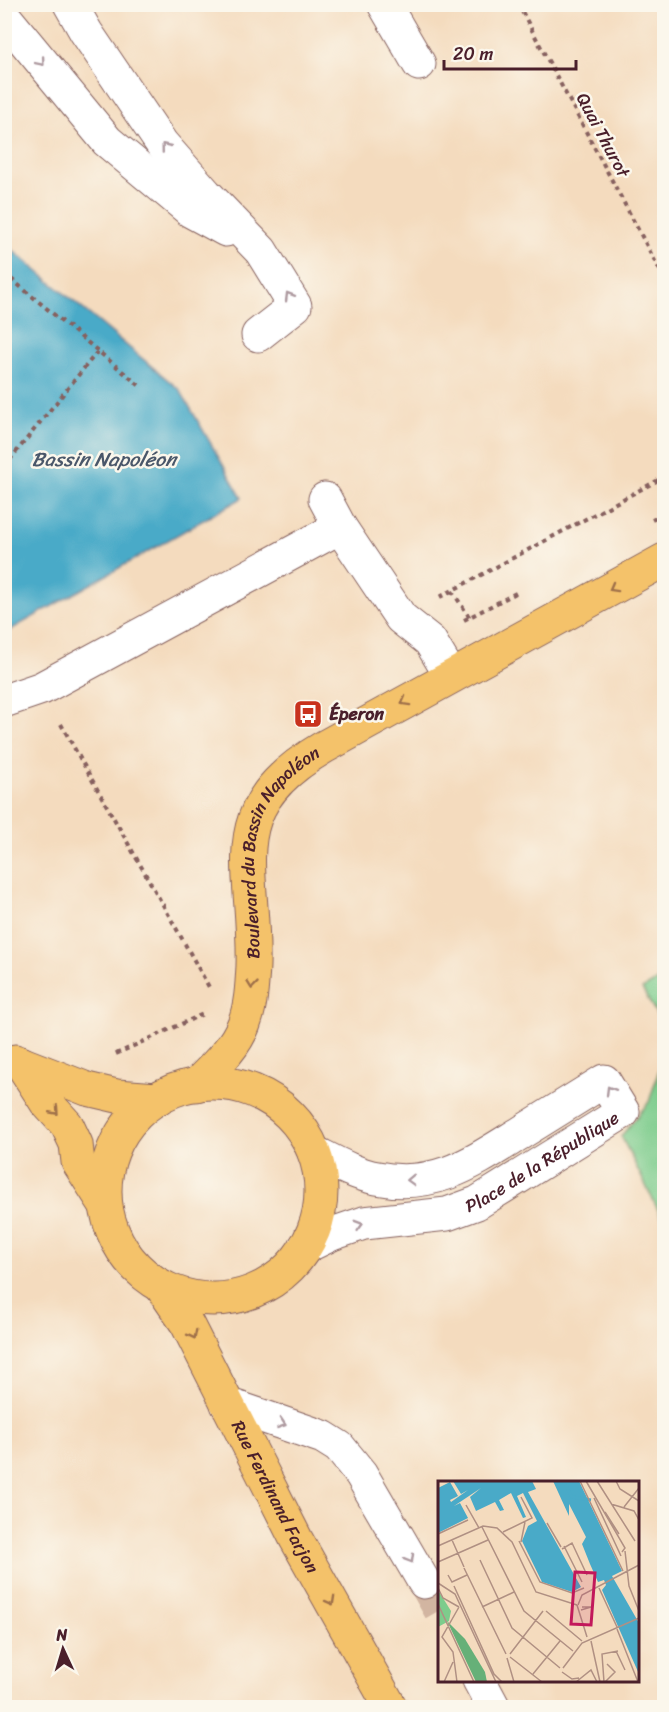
<svg xmlns="http://www.w3.org/2000/svg" width="669" height="1712" font-family="Sriracha,sans-serif">
	<rect width="100%" height="100%" fill="#fbf7ec"/>
	<filter id="ink" filterUnits="userSpaceOnUse"><feTurbulence type="fractalNoise" baseFrequency=".0167" numOctaves="2"/><feDisplacementMap in="SourceGraphic" scale="12" xChannelSelector="R" yChannelSelector="G"/><feConvolveMatrix kernelMatrix="1 2 1 2 8 2 1 2 1" color-interpolation-filters="sRGB"/></filter>
	<filter id="wash" filterUnits="userSpaceOnUse"><feTurbulence type="fractalNoise" baseFrequency=".008" numOctaves="4" result="noise"/><feDisplacementMap in="SourceGraphic" scale="24" xChannelSelector="R" yChannelSelector="G"/><feGaussianBlur stdDeviation="1.35" result="paint"/><feColorMatrix in="noise" values="0 0 0 0 0 0 0 0 0 0 0 0 0 0 0 0 0 1.4 0 .05"/><feComposite in="paint" operator="in"/></filter>
	<g filter="url(#wash)">
		<rect width="100%" height="100%" fill="#f4dbbe"/>
		<!-- green -->
		<path fill="#7dcc8c" stroke="#64765c" stroke-width="1.5" d="M 664,977 L 664,1027 L 642,989 Z
			M 664,1054 L 664,1222 L 621,1136 L 649,1102 Z"/>
		<!-- water -->
		<path fill="#49aac8" stroke="#4a647a" stroke-width="1.5" d="M 5,244 L 180,390 L 242,498 L 5,633 Z"/>
	</g>
	<g filter="url(#ink)">
		<g fill="none" stroke-linecap="round" stroke-linejoin="round">
			<!-- minor-tunnel -->
			<path stroke="#d2b5a1" stroke-width="33" stroke-dasharray="33 16" stroke-linecap="butt" d="M 424,1582 L 440,1610"/>
			<!-- minor casing -->
			<g stroke="#86615e" stroke-width="35">
				<g id="minor">
					<path d="M 70,4 L 86,32 L 162,144 L 206,194 L 261,251 L 295,306 L 258,335"/>
					<path d="M 384,4 L 419,64"/>
					<path d="M 4,16 L 107,141 L 191,211 L 226,230"/>
					<path d="M 325,499 L 340,527 L 401,618 L 430,641 L 451,676"/>
					<path d="M 4,701 L 42,688 L 340,527"/>
					<path id="s1" d="M 305,1247 L 332,1234 L 364,1223 L 447,1214 L 477,1203 L 623,1112 L 604,1081 C 577,1098 549,1115 522,1132 C 475,1161 436,1190 377,1178 C 355,1174 334,1162 314,1152"/>
					<path d="M 227,1404 L 323,1437 L 339,1447 L 361,1474 L 424,1582"/>
					<path d="M 479,1680 L 494,1708"/>
				</g>
			</g>
			<!-- major casing -->
			<g stroke="#86615e" stroke-width="35">
				<g id="major">
					<path d="M 15,1061 L 87,1089 L 117,1096 L 157,1099"/>
					<path d="M 21,1063 L 46,1102 L 67,1125 L 76,1144 L 78,1162 L 105,1204"/>
					<circle cx="213" cy="1191" r="108"/>
					<path id="s2" d="M 196,1085 C 214,1067 235,1048 244,1024 C 251,1006 252,985 253,966 C 256,865 217,810 324,747 L 664,560"/>
					<path id="s3" d="M 161,1286 L 187,1324 L 296,1539 L 391,1708"/>
				</g>
			</g>
			<!-- path -->
			<path stroke="#86615e" stroke-width="4" stroke-dasharray="4.5 4.5" stroke-linecap="butt" d="M 518,4 L 664,278
				M 4,273 L 140,386
				M 4,467 L 98,351
				M 652,520 L 664,514
				M 452,591 L 470,618
				M 440,597 L 664,477
				M 464,620 L 516,593
				M 61,724 C 110,813 161,900 210,989
				M 116,1054 L 203,1014"/>
			<!-- minor -->
			<use href="#minor" stroke="#fff" stroke-width="33"/>
			<!-- major -->
			<use href="#major" stroke="#f4c26a" stroke-width="33"/>
		</g>
		<!-- one-way arrows -->
		<defs><path id="oneway-chevron" d="M-2-3.5L2.5 0L-2 3.5" fill="none" stroke-width="1.6" stroke-linecap="round" stroke-linejoin="round" transform="scale(1.5)"/></defs>
		<g stroke="#ae9aa0">
			<use href="#oneway-chevron" transform="translate(41 62) rotate(50)"/>
			<use href="#oneway-chevron" transform="translate(165 147) rotate(-129)"/>
			<use href="#oneway-chevron" transform="translate(289 296) rotate(-121)"/>
			<use href="#oneway-chevron" transform="translate(610 1090) rotate(-121)"/>
			<use href="#oneway-chevron" transform="translate(411 1180) rotate(178)"/>
			<use href="#oneway-chevron" transform="translate(359 1225) rotate(-16)"/>
			<use href="#oneway-chevron" transform="translate(282 1424) rotate(19)"/>
			<use href="#oneway-chevron" transform="translate(410 1559) rotate(60)"/>
		</g>
		<g stroke="#9f704a">
			<use href="#oneway-chevron" transform="translate(613 588) rotate(151)"/>
			<use href="#oneway-chevron" transform="translate(405 702) rotate(151)"/>
			<use href="#oneway-chevron" transform="translate(252 985) rotate(96)"/>
			<use href="#oneway-chevron" transform="translate(55 1111) rotate(48)"/>
			<use href="#oneway-chevron" transform="translate(193 1335) rotate(63)"/>
			<use href="#oneway-chevron" transform="translate(331 1601) rotate(61)"/>
		</g>
	</g>
	<!-- icons -->
	<defs>
		<g id="bus-square" transform="scale(1.5)"><rect x="-9" y="-9" width="18" height="18" rx="4" fill="#c8321e" stroke="#fbf7ec"/><path d="M-5-6H5V4H4V6H2V4H-2V6H-4V4H-5ZM-3.5-4V0h7V-4ZM-3.5 1.2v1.5H-2V1.2ZM2 1.2v1.5H3.5V1.2Z" fill="#fff"/></g>
	</defs>
	<g fill-rule="evenodd">
		<use href="#bus-square" x="308" y="714"/>
	</g>
	<g text-anchor="middle" stroke-width="5" stroke-linejoin="round" paint-order="stroke">
		<!-- street labels -->
		<g font-size="18" fill="#4a1f2b" stroke="#fbf7ec">
			<text transform="translate(603 135) rotate(62)" y="6">Quai Thurot</text>
			<text dy="6" stroke="none"><textPath href="#s2" startOffset="262">Boulevard du Bassin Napoléon</textPath></text>
			<text dy="6" stroke="none"><textPath href="#s1" startOffset="256">Place de la République</textPath></text>
			<text dy="6" stroke="none"><textPath href="#s3" startOffset="240">Rue Ferdinand Farjon</textPath></text>
		</g>
		<!-- poi labels -->
		<g font-size="18" font-weight="bold" fill="#4a1f2b" stroke="#fbf7ec" text-anchor="start">
			<text x="329" y="720">Éperon</text>
		</g>
		<!-- water labels -->
		<g font-size="20" font-style="italic" fill="#4a576a" stroke="#fbf7ec">
			<text x="104" y="466">Bassin Napoléon</text>
		</g>
	</g>
	<!-- overview -->
	<g transform="translate(438 1481)">
		<rect width="201" height="201" fill="#f4dbbe"/>
		<path d="M 0,109 L 13,130 L 11,140 L 0,146 Z" fill="#7dcc8c"/>
		<path d="M 9,140 L 27,158 L 47,191 L 49,201 L 38,201 Z" fill="#66b078"/>
		<path d="M 15,0 L 94,0 L 98,8 L 90,11 L 143,106 L 134,111 L 104,101 L 84,60 L 90,45 L 99,40 L 85,12 L 79,15 L 88,36 L 85,37 L 73,12 L 61,19 L 66,29 L 62,30 L 57,21 L 38,30 L 32,16 L 43,7 L 16,25 L 22,22 L 30,37 L 0,52 L 0,7 L 12,1 L 20,15 L 12,19 L 13,21 L 30,9 L 23,13 ZM 115,0 L 141,0 L 184,90 L 174,95 L 201,142 L 201,193 L 164,109 L 168,104 L 166,99 L 160,101 L 152,83 L 144,63 L 148,56 L 131,23 L 131,35 Z" fill="#49aac8"/>
		<path fill="none" stroke="#49aac8" stroke-width="3" d="M 125,0 L 134,16 L 153,19"/>
		<path fill="none" stroke="#b09083" stroke-width="1.5" d="M 142,0 L 185,90M 148,0 L 187,67 L 184,71M 159,0 L 197,60M 178,0 L 182,8 L 201,20M 156,17 L 183,75M 173,23 L 196,30 L 201,39M 28,24 L 41,47M 186,26 L 201,7M 167,31 L 181,53M 109,42 L 123,66M 44,46 L 86,130 L 135,170M 65,51 L 94,37 L 83,16M 0,53 L 30,39M 14,59 L 26,86M 81,60 L 102,101 L 134,112 L 146,107M 83,61 L 87,41M 0,65 L 45,45 L 59,47 L 74,61 L 98,111 L 139,124M 126,65 L 144,101M 124,68 L 134,62 L 149,94M 187,70 L 191,105 L 201,130M 42,79 L 74,147 L 122,187M 0,81 L 50,59M 26,87 L 68,173M 10,94 L 14,101 L 29,94M 0,102 L 17,113 L 58,201M 16,105 L 56,193 L 64,201M 0,107 L 5,117 L 21,126M 161,107 L 179,146M 0,123 L 36,201M 139,124 L 149,156M 140,124 L 144,114 L 201,84M 44,126 L 76,111M 143,129 L 153,126 L 144,126M 108,130 L 144,160M 179,148 L 200,201M 153,160 L 162,201M 178,170 L 187,189M 72,173 L 105,130M 72,176 L 104,201M 69,177 L 76,201M 125,187 L 144,162 L 201,137M 124,191 L 134,198 L 141,197M 95,193 L 122,160M 6,201 L 15,181M 19,201 L 15,171 L 4,156 L 21,126M 138,201 L 153,189 L 159,201M 166,201 L 164,173 L 180,170M 167,201 L 177,191 L 169,183"/>
		<path fill="#c2185b" fill-opacity="0.15" stroke="#c2185b" stroke-width="3" d="M 137,91 L 157,92 L 153,144 L 133,143 Z"/>
		<rect width="201" height="201" fill="none" stroke="#4a1f2b" stroke-width="3"/>
	</g>
	<!-- margin -->
	<rect width="669" height="1712" fill="none" stroke="#fbf7ec" stroke-width="24"/>
	<!-- north arrow -->
	<g transform="translate(63 1649) rotate(356)" stroke="#fbf7ec" stroke-width="4.5" paint-order="stroke">
	<path d="M0-4.5L10 22L0 15L-10 22Z" fill="#4a1f2b"/>
	<text y="-9" font-size="16" font-weight="bold" text-anchor="middle" fill="#4a1f2b">N</text>
	</g>
	<!-- scale -->
	<path d="M444 60v9h132v-9" fill="none" stroke="#4a1f2b" stroke-width="3"/>
	<text x="453" y="60" font-size="18" fill="#4a1f2b" stroke="#fbf7ec" stroke-width="4.5" paint-order="stroke">20 m</text>
</svg>
